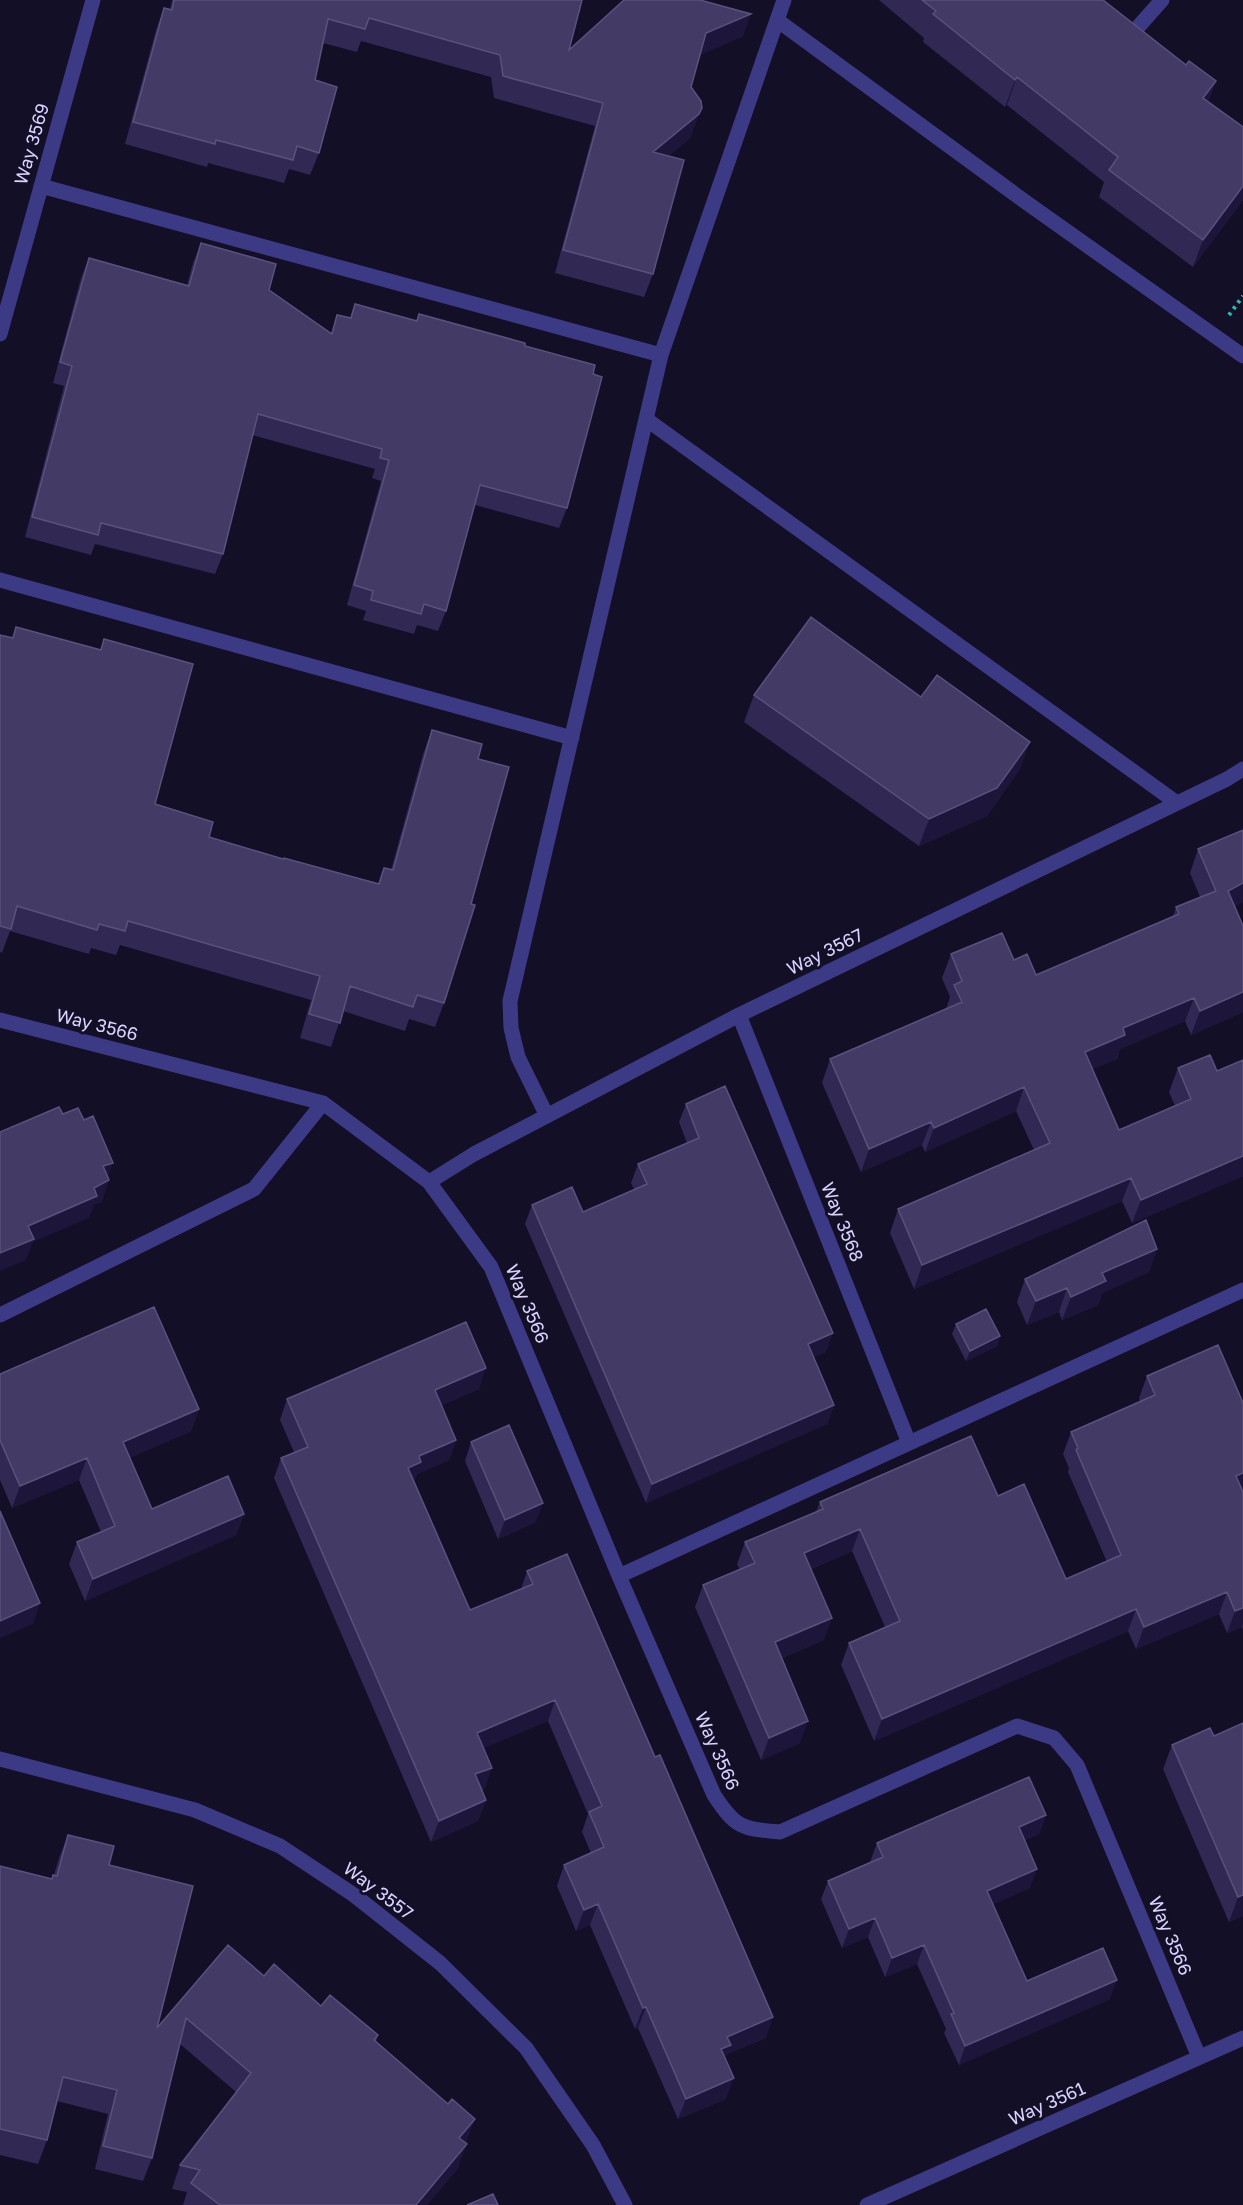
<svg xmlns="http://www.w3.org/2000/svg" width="1243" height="2205" font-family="'Golos Text',sans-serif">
	<rect width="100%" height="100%" fill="#130f26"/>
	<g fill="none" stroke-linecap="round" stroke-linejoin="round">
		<!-- path -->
		<path stroke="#2fb8b0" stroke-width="4" stroke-dasharray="3 4.5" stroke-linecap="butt" d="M 1229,315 L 1243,296"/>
		<!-- service -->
		<path stroke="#3d3a85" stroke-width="15" d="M 1131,35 L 1162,0"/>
		<!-- minor -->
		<path stroke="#3d3a85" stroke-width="15" d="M 777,20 L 1027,203 L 1243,356
			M 41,186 L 661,355
			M 0,334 L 93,0
			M 646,419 L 1177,803
			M 0,580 L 572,738
			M 739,1015 L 909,1443
			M 0,1020 L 323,1103 L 429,1182 L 491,1267 L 619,1576 L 714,1795 C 735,1827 741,1829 780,1832 L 1017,1726 L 1054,1738 L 1077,1765 L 1199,2057
			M 547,1116 L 518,1057 L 511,1028 L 510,1001 L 661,355 L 784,0
			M 429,1182 L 474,1154 L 739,1015 L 1227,779 L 1243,769
			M 0,1315 L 254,1189 L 323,1103
			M 619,1576 L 1243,1290
			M 867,2205 L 1243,2038"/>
		<!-- tertiary -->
		<path stroke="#3d3a85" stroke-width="15" d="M 0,1759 L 195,1810 L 280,1846 L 354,1895 L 440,1963 L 526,2048 L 593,2145 L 625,2205"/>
	</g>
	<!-- wall -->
	<path fill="#312854" d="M 172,0 L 582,0 L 569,50 L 743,36 L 700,55 L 691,87 L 691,137 L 668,156 L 653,274 L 644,297 L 555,273 L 595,126 L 494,98 L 491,77 L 361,41 L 357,52 L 323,43 L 315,80 L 319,153 L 310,175 L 289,169 L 284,183 L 208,163 L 207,167 L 125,144 L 156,30 L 164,8 L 170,9 Z
		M 879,0 L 1103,0 L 1186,65 L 1216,81 L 1208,102 L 1243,127 L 1243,200 L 1193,267 L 1099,197 L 1104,182 L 1007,105 L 1005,107 L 923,42 L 924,38 Z
		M 201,243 L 331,333 L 337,315 L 350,318 L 355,304 L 416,321 L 419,314 L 525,346 L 567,508 L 559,528 L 475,505 L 446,611 L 438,631 L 417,625 L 414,634 L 363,620 L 366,611 L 347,605 L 381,481 L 372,478 L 375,469 L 252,435 L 223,554 L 215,574 L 95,544 L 91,555 L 25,537 L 64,386 L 53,383 L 81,278 L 89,258 L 187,285 L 193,263 Z
		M 16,627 L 100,650 L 104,639 L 155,804 L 209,837 L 283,859 L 378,884 L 384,868 L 391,870 L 423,754 L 432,730 L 478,759 L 444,1003 L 435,1027 L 409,1019 L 405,1031 L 343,1011 L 331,1047 L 300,1038 L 311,1000 L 120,945 L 116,955 L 91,948 L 89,954 L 10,931 L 2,953 L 0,952 L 0,635 L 12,638 Z
		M 754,695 L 1020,769 L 987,816 L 919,846 L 744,722 Z
		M 1198,849 L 1243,902 L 1235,906 L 1243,926 L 1243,1012 L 1191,1035 L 1185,1021 L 1120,1049 L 1117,1059 L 1092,1069 L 1119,1130 L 1175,1106 L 1169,1092 L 1178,1068 L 1217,1071 L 1243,1060 L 1243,1176 L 1132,1223 L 1122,1201 L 914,1289 L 890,1233 L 898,1209 L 1034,1150 L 1016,1111 L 925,1152 L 922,1145 L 861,1172 L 822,1083 L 830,1059 L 946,1009 L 950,997 L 942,978 L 951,954 L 1014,960 L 1036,975 L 1173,916 L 1176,907 L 1200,897 L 1190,873 Z
		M 686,1104 L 826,1352 L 813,1357 L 834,1405 L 827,1424 L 646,1503 L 525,1224 L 532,1205 L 583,1212 L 634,1189 L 631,1183 L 638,1164 L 687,1143 L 679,1122 Z
		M 1157,1249 L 1149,1272 L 1102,1293 L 1098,1305 L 1062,1320 L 1059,1312 L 1027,1325 L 1017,1302 L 1025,1279 Z
		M 956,1324 L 1000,1336 L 997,1346 L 966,1361 L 952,1334 Z
		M 0,1374 L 199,1409 L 191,1431 L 129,1458 L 152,1509 L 244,1514 L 236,1535 L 85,1601 L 69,1564 L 77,1542 L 101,1532 L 79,1480 L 12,1508 L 0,1480 Z
		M 1147,1376 L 1243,1403 L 1243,1630 L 1242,1627 L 1227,1633 L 1219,1614 L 1136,1649 L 1128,1631 L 874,1741 L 841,1665 L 849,1643 L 885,1627 L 852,1551 L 811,1569 L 824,1640 L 782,1658 L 800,1743 L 761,1760 L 695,1607 L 703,1585 L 740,1570 L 737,1564 L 745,1542 L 816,1512 L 820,1502 L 998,1496 L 1066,1579 L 1107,1562 L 1068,1472 L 1069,1468 L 1063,1454 L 1071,1432 L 1140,1402 L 1139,1398 Z
		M 479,1389 L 442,1405 L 456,1440 L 449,1460 L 417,1474 L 414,1482 L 470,1610 L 521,1589 L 527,1571 L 766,2038 L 727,2054 L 725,2059 L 726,2099 L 678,2119 L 638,2028 L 635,2029 L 590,1925 L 576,1931 L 557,1886 L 564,1865 L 591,1853 L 582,1832 L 588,1814 L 548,1721 L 483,1748 L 485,1788 L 481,1790 L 486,1800 L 478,1821 L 431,1842 L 274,1478 L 281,1458 L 294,1452 L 280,1420 L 287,1399 Z
		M 471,1442 L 536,1522 L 498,1539 L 465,1461 Z
		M 1243,1723 L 1243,1916 L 1229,1922 L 1163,1769 L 1172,1745 L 1214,1736 Z
		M 1046,1815 L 1039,1834 L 1025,1840 L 1030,1888 L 993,1904 L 1027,1981 L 1110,1999 L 959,2065 L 944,2033 L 946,2029 L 917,1964 L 885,1977 L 868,1937 L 842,1948 L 821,1899 L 828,1881 L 870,1862 L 877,1843 Z
		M 68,1835 L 109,1865 L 157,2028 L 264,1976 L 378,2035 L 376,2042 L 465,2143 L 458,2168 L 427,2205 L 183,2205 L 187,2192 L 172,2189 L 180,2165 L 236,2092 L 180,2044 L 152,2158 L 143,2181 L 95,2169 L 108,2114 L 57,2101 L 47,2140 L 38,2164 L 0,2155 L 0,1866 L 52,1879 L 54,1875 L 59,1858 Z"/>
	<!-- shaded-wall -->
	<path fill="#1d163a" d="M 751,14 L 743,36 L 698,56 L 706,33 Z
		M 1017,77 L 1007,105 L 1005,107 L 1015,80 Z
		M 1216,81 L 1206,108 L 1203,98 Z
		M 699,114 L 691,137 L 645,174 L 653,152 Z
		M 1243,186 L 1243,200 L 1193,267 L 1203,240 Z
		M 1030,742 L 1020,769 L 987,816 L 919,846 L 929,819 Z
		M 1243,883 L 1243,902 L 1220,915 L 1228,891 Z
		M 1243,992 L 1243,1012 L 1191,1035 L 1200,1011 Z
		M 1194,998 L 1185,1021 L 1120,1049 L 1117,1059 L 1076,1076 L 1085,1052 L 1123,1028 Z
		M 1024,1087 L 1016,1111 L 925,1152 L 934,1128 Z
		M 931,1122 L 922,1145 L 861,1172 L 869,1149 Z
		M 1243,1156 L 1243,1176 L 1132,1223 L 1141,1200 Z
		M 113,1163 L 106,1182 L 109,1180 L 102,1202 L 94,1205 L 89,1218 L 33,1242 L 26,1260 L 0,1271 L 0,1253 L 28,1226 L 94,1188 L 103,1166 Z
		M 1131,1178 L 1122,1201 L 914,1289 L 922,1265 Z
		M 1157,1249 L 1149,1272 L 1102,1293 L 1098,1305 L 1062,1320 L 1071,1297 L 1102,1273 Z
		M 1067,1288 L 1059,1312 L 1027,1325 L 1036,1301 Z
		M 833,1333 L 826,1352 L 801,1363 L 808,1344 Z
		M 1000,1336 L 997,1346 L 966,1361 L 970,1351 Z
		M 486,1368 L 479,1389 L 428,1411 L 435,1390 Z
		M 834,1405 L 827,1424 L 646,1503 L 652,1484 Z
		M 199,1409 L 191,1431 L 115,1464 L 123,1442 Z
		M 456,1440 L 449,1460 L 417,1474 L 414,1483 L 408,1468 L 419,1456 Z
		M 87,1458 L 79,1480 L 12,1508 L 20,1486 Z
		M 1243,1473 L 1243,1492 L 1236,1476 Z
		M 543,1503 L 536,1522 L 498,1539 L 505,1520 Z
		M 244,1514 L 236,1535 L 85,1601 L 93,1579 Z
		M 860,1529 L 852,1551 L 796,1575 L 804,1553 Z
		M 1227,1592 L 1219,1614 L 1136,1649 L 1144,1627 Z
		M 40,1603 L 33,1624 L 0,1638 L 0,1621 Z
		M 1243,1608 L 1243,1624 L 1242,1627 L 1227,1633 L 1235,1611 Z
		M 1136,1609 L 1128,1631 L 874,1741 L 882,1719 Z
		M 832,1618 L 824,1640 L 767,1664 L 775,1642 Z
		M 555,1700 L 548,1721 L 469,1754 L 477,1733 Z
		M 808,1721 L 800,1743 L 761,1760 L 769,1738 Z
		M 492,1768 L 485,1788 L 467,1795 L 475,1774 Z
		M 486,1800 L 478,1821 L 431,1842 L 439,1821 Z
		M 1046,1815 L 1039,1834 L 1012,1846 L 1019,1827 Z
		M 1037,1869 L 1030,1888 L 981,1910 L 987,1891 Z
		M 1243,1895 L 1243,1916 L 1229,1922 L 1238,1897 Z
		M 598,1904 L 590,1925 L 576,1931 L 584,1910 Z
		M 875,1918 L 868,1937 L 842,1948 L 849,1929 Z
		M 924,1945 L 917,1964 L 885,1977 L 892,1958 Z
		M 1117,1980 L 1110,1999 L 959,2065 L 965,2046 Z
		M 646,2007 L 638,2028 L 635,2029 L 643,2008 Z
		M 773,2017 L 766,2038 L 727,2054 L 723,2066 L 721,2049 L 727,2037 Z
		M 734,2078 L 726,2099 L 678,2119 L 686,2099 Z
		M 475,2119 L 466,2143 L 451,2161 L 459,2138 Z
		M 467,2144 L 458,2168 L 427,2205 L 416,2205 Z"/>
	<!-- building -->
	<path fill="#433a66" stroke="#5a527e" stroke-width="1.5" d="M 174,0 L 582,0 L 569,50 L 624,0 L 700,0 L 751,14 L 706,33 L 691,87 L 701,101 L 702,108 L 699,114 L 653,152 L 684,160 L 653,274 L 563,250 L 603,103 L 503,76 L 500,55 L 369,18 L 365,29 L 328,19 L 315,80 L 337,87 L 319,153 L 297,146 L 293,160 L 216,140 L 215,144 L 133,122 L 164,8 L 172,10 Z
		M 922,0 L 1103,0 L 1186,65 L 1189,61 L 1216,81 L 1203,98 L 1243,127 L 1243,186 L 1203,240 L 1109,170 L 1118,157 L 1017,77 L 1015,80 L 933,14 L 936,11 Z
		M 201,243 L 276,264 L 269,290 L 332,334 L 337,315 L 351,318 L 355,304 L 417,321 L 419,314 L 525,343 L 525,346 L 595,365 L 593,374 L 602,377 L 567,508 L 480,485 L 446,611 L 424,604 L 421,614 L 371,600 L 373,591 L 354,585 L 389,460 L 380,458 L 382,449 L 258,414 L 223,554 L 101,523 L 98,535 L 32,517 L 72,366 L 60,362 L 89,258 L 189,286 Z
		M 811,617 L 921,697 L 937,675 L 1030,742 L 997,788 L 929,819 L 754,695 Z
		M 16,627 L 101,650 L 104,639 L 193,664 L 155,804 L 213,822 L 209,837 L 283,859 L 284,858 L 379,884 L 384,868 L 393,870 L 432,730 L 482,744 L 478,759 L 509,767 L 471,904 L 475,905 L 444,1003 L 417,995 L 413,1007 L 350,986 L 340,1023 L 309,1014 L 320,976 L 128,921 L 125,931 L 99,924 L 97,930 L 17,906 L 11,929 L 0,926 L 0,635 L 13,638 Z
		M 1243,830 L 1243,883 L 1228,891 L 1243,926 L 1243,992 L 1200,1011 L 1194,998 L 1123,1028 L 1125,1035 L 1085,1052 L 1119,1130 L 1191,1099 L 1178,1068 L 1210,1055 L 1217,1071 L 1243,1060 L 1243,1156 L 1141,1200 L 1131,1178 L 922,1265 L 898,1209 L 1050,1143 L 1024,1087 L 934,1128 L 931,1122 L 869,1149 L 830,1059 L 962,1002 L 954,985 L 962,981 L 951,954 L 1002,933 L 1014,960 L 1027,954 L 1036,975 L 1179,914 L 1176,907 L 1216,891 L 1198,849 Z
		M 725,1086 L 833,1333 L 808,1344 L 834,1405 L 652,1484 L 532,1205 L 572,1187 L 583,1212 L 647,1184 L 638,1164 L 699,1138 L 686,1104 Z
		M 59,1107 L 63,1114 L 78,1108 L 84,1120 L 93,1116 L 113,1163 L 103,1166 L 109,1180 L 94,1188 L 97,1196 L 28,1226 L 34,1239 L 0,1253 L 0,1132 Z
		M 1146,1220 L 1157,1249 L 1102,1273 L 1106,1281 L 1071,1297 L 1067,1288 L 1036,1301 L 1025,1279 Z
		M 154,1307 L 199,1409 L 123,1442 L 152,1509 L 228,1476 L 244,1514 L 93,1579 L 77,1542 L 115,1526 L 87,1458 L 20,1486 L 0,1440 L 0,1374 Z
		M 986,1309 L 1000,1336 L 970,1351 L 956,1324 Z
		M 466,1322 L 486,1368 L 435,1390 L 456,1440 L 419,1456 L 421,1462 L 408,1468 L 470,1610 L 533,1584 L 527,1571 L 567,1554 L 655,1757 L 660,1755 L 773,2017 L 727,2037 L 731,2045 L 721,2049 L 734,2078 L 686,2099 L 646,2007 L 643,2008 L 598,1904 L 584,1910 L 564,1865 L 604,1847 L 589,1812 L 602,1806 L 555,1700 L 477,1733 L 492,1768 L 475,1774 L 486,1800 L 439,1821 L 281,1458 L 308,1447 L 287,1399 Z
		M 1218,1345 L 1243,1403 L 1243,1473 L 1236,1476 L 1243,1492 L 1243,1608 L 1235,1611 L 1227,1592 L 1144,1627 L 1136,1609 L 882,1719 L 849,1643 L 900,1621 L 860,1529 L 804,1553 L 832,1618 L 775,1642 L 808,1721 L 769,1738 L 703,1585 L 755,1563 L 745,1542 L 823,1509 L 820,1502 L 971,1436 L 998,1496 L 1024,1484 L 1066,1579 L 1121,1555 L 1076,1450 L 1078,1448 L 1071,1432 L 1155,1395 L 1147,1376 Z
		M 509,1425 L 543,1503 L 505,1520 L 471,1442 Z
		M 0,1511 L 40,1603 L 0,1621 Z
		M 1243,1723 L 1243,1895 L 1238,1897 L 1172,1745 L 1210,1728 L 1214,1736 Z
		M 1029,1777 L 1046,1815 L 1019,1827 L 1037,1869 L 987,1891 L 1027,1981 L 1103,1948 L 1117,1980 L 965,2046 L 951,2014 L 954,2013 L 924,1945 L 892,1958 L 875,1918 L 849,1929 L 828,1881 L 883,1857 L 877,1843 Z
		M 68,1835 L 114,1846 L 109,1865 L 193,1886 L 157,2028 L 228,1945 L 264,1976 L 274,1964 L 321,2006 L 330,1995 L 378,2035 L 374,2040 L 448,2104 L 452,2099 L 475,2119 L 459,2138 L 467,2144 L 416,2205 L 220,2205 L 191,2183 L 200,2170 L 180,2165 L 251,2073 L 186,2018 L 152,2158 L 103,2146 L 117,2090 L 63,2077 L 47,2140 L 0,2129 L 0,1866 L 52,1879 L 53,1875 L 57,1876 Z
		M 493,2194 L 498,2205 L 467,2205 Z"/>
	<g text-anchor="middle" stroke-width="6" stroke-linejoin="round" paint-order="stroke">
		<!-- street labels -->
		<g font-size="18" fill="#d9d4ff" stroke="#130f26">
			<text transform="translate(32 144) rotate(-74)" y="6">Way 3569</text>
			<text transform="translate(825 952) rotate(-26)" y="6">Way 3567</text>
			<text transform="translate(97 1025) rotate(14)" y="6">Way 3566</text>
			<text transform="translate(842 1222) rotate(68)" y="6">Way 3568</text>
			<text transform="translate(527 1304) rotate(67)" y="6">Way 3566</text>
			<text transform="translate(717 1751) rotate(66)" y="6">Way 3566</text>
			<text transform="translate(378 1891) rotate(37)" y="6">Way 3557</text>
			<text transform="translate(1170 1936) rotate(67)" y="6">Way 3566</text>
			<text transform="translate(1047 2104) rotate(-24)" y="6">Way 3561</text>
		</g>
	</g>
</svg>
